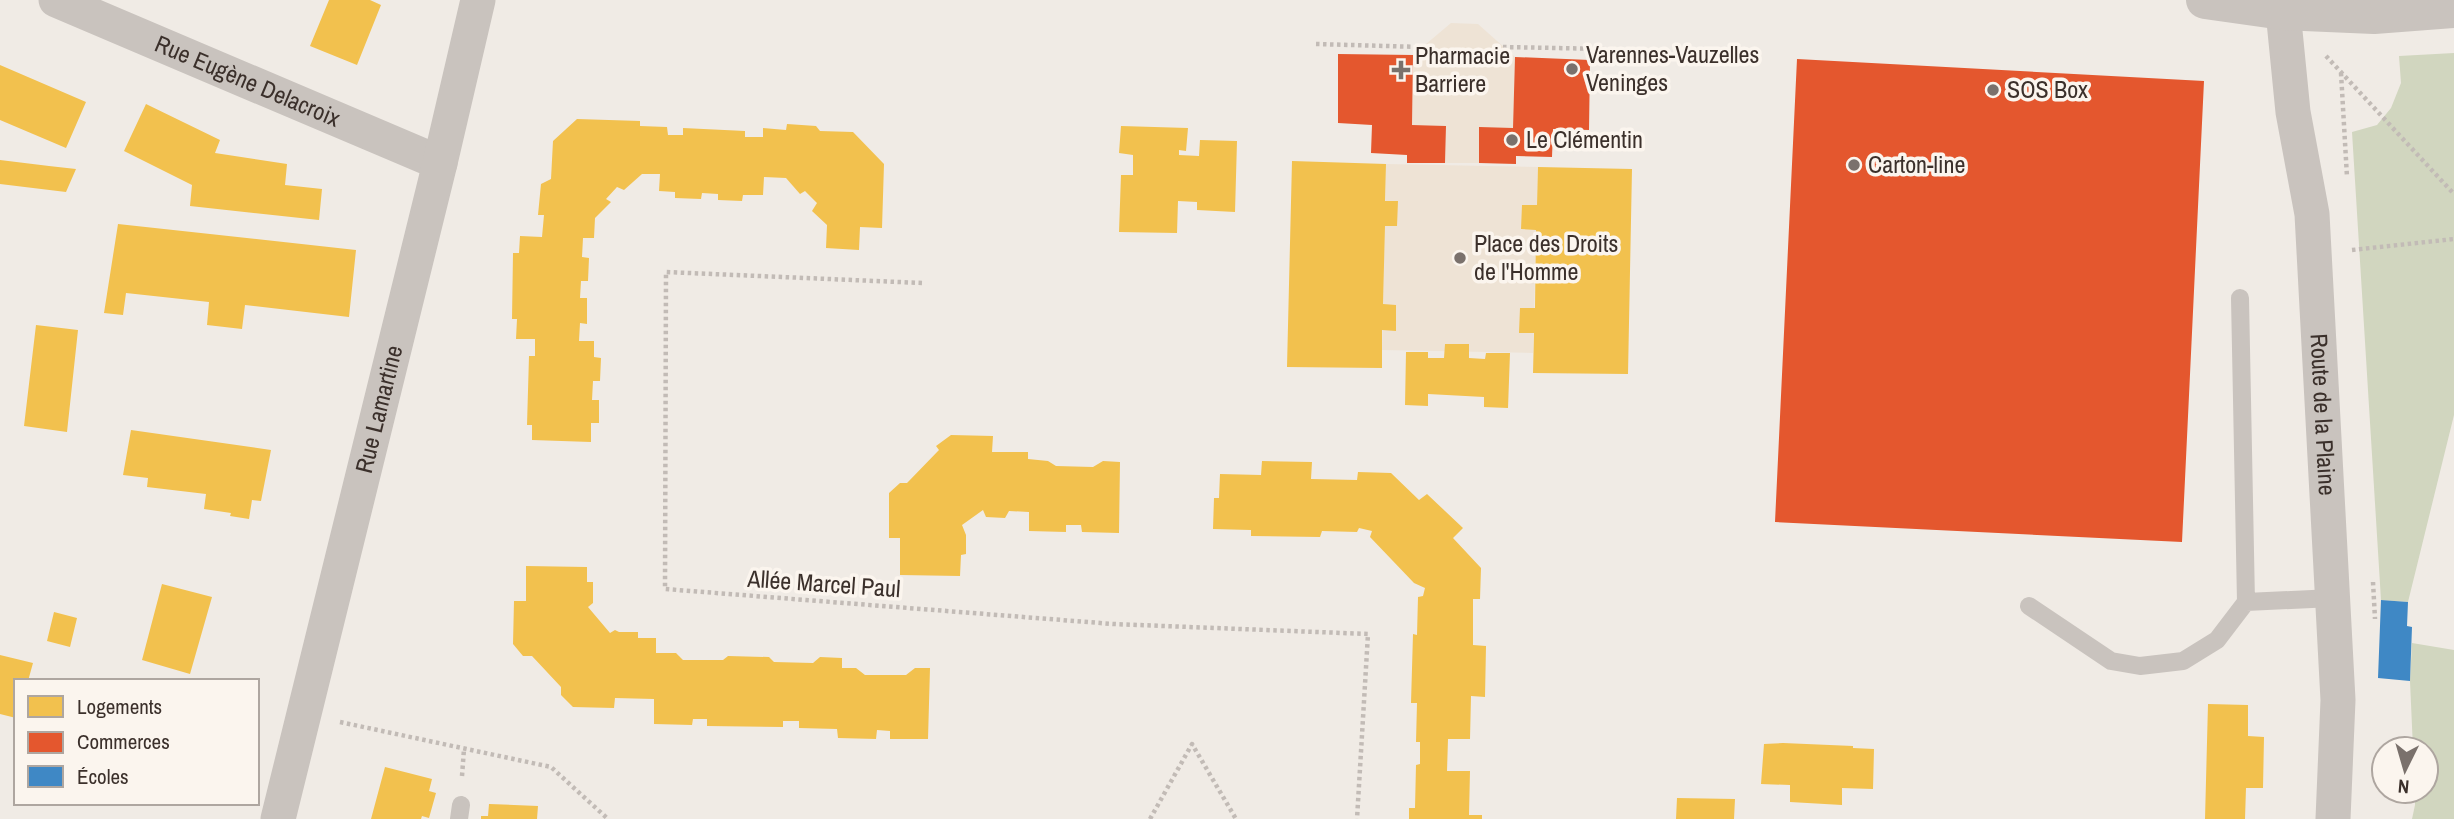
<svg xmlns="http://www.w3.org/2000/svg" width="2454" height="819" font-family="'Archivo Narrow',sans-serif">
	<rect width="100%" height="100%" fill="#f0ebe5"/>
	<!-- green -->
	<path fill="#d1d6bf" d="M 2454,53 L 2454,415 L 2408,602 L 2381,600 L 2352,132 L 2377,125 L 2391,108 L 2401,83 L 2399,56 Z
		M 2412,643 L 2454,650 L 2454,819 L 2412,819 L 2415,805 L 2415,791 L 2426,791 L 2426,749 L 2413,749 L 2410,681 Z"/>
	<!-- plaza -->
	<path fill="#eee3d5" d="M 1451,23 L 1478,24 L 1515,57 L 1513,128 L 1479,128 L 1479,163 L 1445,163 L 1446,126 L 1412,125 L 1413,55 Z
		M 1386,164 L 1538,167 L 1533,353 L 1382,350 Z"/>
	<!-- homes -->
	<path fill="#f2c14e" d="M 329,0 L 370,0 L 381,5 L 357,65 L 310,46 Z
		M 0,65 L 86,102 L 66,148 L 0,120 Z
		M 146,104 L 220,140 L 215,153 L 287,164 L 285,185 L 322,189 L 319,220 L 190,206 L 192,185 L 124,151 Z
		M 577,119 L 640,121 L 640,126 L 667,127 L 668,135 L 683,135 L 683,128 L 745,131 L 745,137 L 763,137 L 763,128 L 786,130 L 787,124 L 816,126 L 820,131 L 853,132 L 884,164 L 882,228 L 860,227 L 859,250 L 826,248 L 827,225 L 812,211 L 817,203 L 805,191 L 800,194 L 786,178 L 764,177 L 763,195 L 743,195 L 742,201 L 718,200 L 718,194 L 702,193 L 701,199 L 675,198 L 675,192 L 659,191 L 660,174 L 642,174 L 624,190 L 617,187 L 606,199 L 611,202 L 595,218 L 594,238 L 583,238 L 582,257 L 589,258 L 588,281 L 581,281 L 580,298 L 587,298 L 587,324 L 580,323 L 579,341 L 594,341 L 594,357 L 601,358 L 600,381 L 593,381 L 592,400 L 599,400 L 599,423 L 591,423 L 591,442 L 532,440 L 532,425 L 527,425 L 529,356 L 535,356 L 535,339 L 516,339 L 517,319 L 512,319 L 513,253 L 519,253 L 520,236 L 542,237 L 544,215 L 538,215 L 541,184 L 551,179 L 553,141 Z
		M 1121,126 L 1188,128 L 1186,151 L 1179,150 L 1179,155 L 1199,156 L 1200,140 L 1237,141 L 1235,212 L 1197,210 L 1197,202 L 1178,201 L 1177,233 L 1119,232 L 1121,175 L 1133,175 L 1133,155 L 1119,153 Z
		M 0,160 L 49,166 L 76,169 L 66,192 L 0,184 Z
		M 1292,161 L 1386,164 L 1385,201 L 1398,201 L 1397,226 L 1385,226 L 1383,304 L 1396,305 L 1396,331 L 1382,330 L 1382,368 L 1287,367 Z
		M 1538,167 L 1632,169 L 1628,374 L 1533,373 L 1534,333 L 1519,333 L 1520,308 L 1535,308 L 1536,230 L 1521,229 L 1522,205 L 1537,205 Z
		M 118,224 L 356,250 L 349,317 L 245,305 L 242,329 L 207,325 L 209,302 L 126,293 L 123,315 L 104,313 Z
		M 36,325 L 78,330 L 67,432 L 24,426 Z
		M 1445,344 L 1469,344 L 1469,358 L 1485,359 L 1486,353 L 1510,353 L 1508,408 L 1484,407 L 1484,397 L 1428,394 L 1428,406 L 1405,405 L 1406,352 L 1428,352 L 1428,358 L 1444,358 Z
		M 131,430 L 271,450 L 261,501 L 252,500 L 249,519 L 230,516 L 231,513 L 204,509 L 206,494 L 147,487 L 148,478 L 123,475 Z
		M 951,435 L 993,436 L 992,452 L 1028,452 L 1028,459 L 1048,461 L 1056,466 L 1093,467 L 1103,461 L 1120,462 L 1119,533 L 1082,532 L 1081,525 L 1066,525 L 1066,532 L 1029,531 L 1029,512 L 1009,511 L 1005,518 L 986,517 L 983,510 L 962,525 L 966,535 L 966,554 L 961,555 L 960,576 L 900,575 L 900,538 L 889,538 L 889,493 L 900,483 L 907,483 L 939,450 L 936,446 Z
		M 1262,461 L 1312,462 L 1311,479 L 1357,480 L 1358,472 L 1391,473 L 1419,500 L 1427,494 L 1463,528 L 1453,538 L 1481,568 L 1480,599 L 1473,599 L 1473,645 L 1486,646 L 1485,697 L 1471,696 L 1470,739 L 1448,739 L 1447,771 L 1470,771 L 1469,815 L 1482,815 L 1482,819 L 1409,819 L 1409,808 L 1415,808 L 1416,765 L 1420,764 L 1420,742 L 1416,742 L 1417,703 L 1411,703 L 1413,634 L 1417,635 L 1418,597 L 1423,596 L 1425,588 L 1414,583 L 1370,537 L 1372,531 L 1359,528 L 1357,532 L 1322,531 L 1320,537 L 1251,536 L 1251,530 L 1213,529 L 1214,498 L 1219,498 L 1220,474 L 1261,475 Z
		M 526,566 L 587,567 L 587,582 L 593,582 L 593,603 L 588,607 L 610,633 L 615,630 L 619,632 L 638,632 L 638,638 L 656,638 L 656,653 L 676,653 L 683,660 L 723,660 L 728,656 L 769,657 L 774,662 L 813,663 L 820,657 L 842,658 L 842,668 L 856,668 L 865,675 L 906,675 L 915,668 L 930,668 L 928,739 L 890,739 L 890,731 L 877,730 L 876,739 L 838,738 L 837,729 L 799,728 L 799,721 L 783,721 L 783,727 L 707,726 L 707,719 L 693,719 L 692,725 L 654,724 L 654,699 L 615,698 L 614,708 L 573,707 L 561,695 L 561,687 L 532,656 L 523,656 L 513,644 L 514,601 L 526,601 Z
		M 162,584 L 212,597 L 190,674 L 142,660 Z
		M 54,612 L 77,618 L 70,647 L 47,641 Z
		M 0,655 L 33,663 L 28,681 L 16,681 L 16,718 L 0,714 Z
		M 2208,704 L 2248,705 L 2248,736 L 2264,737 L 2263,788 L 2246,788 L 2245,819 L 2205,819 Z
		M 1783,743 L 1853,746 L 1853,748 L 1874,749 L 1873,789 L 1842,788 L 1842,805 L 1790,802 L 1790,785 L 1761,784 L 1764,744 Z
		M 385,767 L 432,779 L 429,791 L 436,793 L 429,818 L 422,816 L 421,819 L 371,819 Z
		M 1677,798 L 1735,799 L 1734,819 L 1676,819 Z
		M 489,804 L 538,806 L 537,819 L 481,819 L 481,816 L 488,816 Z"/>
	<!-- shops -->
	<path fill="#e4572e" d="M 1338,54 L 1413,55 L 1412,125 L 1446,126 L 1445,163 L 1407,163 L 1407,155 L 1371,153 L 1372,125 L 1338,123 Z
		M 1515,57 L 1590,60 L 1589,130 L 1553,129 L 1552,157 L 1516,156 L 1516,164 L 1479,163 L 1479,127 L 1513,128 Z
		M 1797,59 L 2204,81 L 2182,542 L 1775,522 Z"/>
	<!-- schools -->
	<path fill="#3f88c5" d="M 2381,600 L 2408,602 L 2407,626 L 2412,627 L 2410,681 L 2378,678 Z"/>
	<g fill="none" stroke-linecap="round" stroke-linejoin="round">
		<!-- path -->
		<path stroke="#c2bbb6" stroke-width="4.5" stroke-dasharray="3.5 3.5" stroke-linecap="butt" d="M 1316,44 L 1422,47
			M 1503,47 L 1608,49
			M 2326,56 L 2454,194
			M 2341,73 L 2347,177
			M 2352,250 L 2454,239
			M 922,283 L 666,272 L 665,589 L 1113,624 L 1368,634 L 1357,819
			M 2373,582 L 2375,619
			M 340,722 L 551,767 L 608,819
			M 462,776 L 464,749
			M 1150,819 L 1192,744 L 1236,819"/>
		<!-- service -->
		<path stroke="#c9c3be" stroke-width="18" d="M 2246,602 L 2333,598
			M 2029,606 L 2111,661 L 2140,666 L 2183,661 L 2217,640 L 2246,602 L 2240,298
			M 459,819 L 461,805"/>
		<!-- minor -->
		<g stroke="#c9c3be" stroke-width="35">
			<path id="s1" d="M 56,0 L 440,163"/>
			<path id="s2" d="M 2283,11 L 2293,112 L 2312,214 L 2338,700 L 2333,819"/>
			<path id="s3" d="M 278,819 L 440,163 L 478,0"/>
		</g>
		<!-- tertiary -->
		<path stroke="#c9c3be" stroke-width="38" d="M 2205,0 L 2283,11 L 2374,15 L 2454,9"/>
	</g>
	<!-- markers -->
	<g fill="#7a716c" stroke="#fbf5ee" stroke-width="2.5">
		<circle cx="1572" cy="69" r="7"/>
		<path d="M1397.5 59.5h7v7h7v7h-7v7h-7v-7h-7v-7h7z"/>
		<circle cx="1993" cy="90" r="7"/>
		<circle cx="1512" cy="140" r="7"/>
		<circle cx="1854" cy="165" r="7"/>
		<circle cx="1460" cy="258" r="7"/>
	</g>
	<g text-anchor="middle" stroke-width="7" stroke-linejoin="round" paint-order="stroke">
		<!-- poi labels -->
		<g font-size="24" fill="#3b302b" stroke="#fbf5ee" text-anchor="start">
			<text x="1586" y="63">Varennes-Vauzelles<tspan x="1586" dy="28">Veninges</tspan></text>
			<text x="1415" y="64">Pharmacie<tspan x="1415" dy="28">Barriere</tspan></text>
			<text x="2007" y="98">SOS Box</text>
			<text x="1526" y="148">Le Clémentin</text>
			<text x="1868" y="173">Carton-line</text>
			<text x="1474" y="252">Place des Droits<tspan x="1474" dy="28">de l'Homme</tspan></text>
		</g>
		<!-- street labels -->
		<g font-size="24" fill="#3b302b" stroke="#fbf5ee">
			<text dy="8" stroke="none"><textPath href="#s1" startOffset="208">Rue Eugène Delacroix</textPath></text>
			<text dy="8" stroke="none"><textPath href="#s3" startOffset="422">Rue Lamartine</textPath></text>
			<text dy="8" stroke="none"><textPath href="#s2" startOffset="406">Route de la Plaine</textPath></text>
			<text transform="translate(824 584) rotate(4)" y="8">Allée Marcel Paul</text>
		</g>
	</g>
	<!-- legend -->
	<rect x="14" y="679" width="245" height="126" fill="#fbf5ee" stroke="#aea6a0" stroke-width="2"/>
	<rect x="28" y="696" width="35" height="21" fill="#f2c14e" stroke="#aea6a0" stroke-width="2"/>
	<text x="77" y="714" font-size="21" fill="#3b302b">Logements</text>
	<rect x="28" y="732" width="35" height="21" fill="#e4572e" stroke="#aea6a0" stroke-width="2"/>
	<text x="77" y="749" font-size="21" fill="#3b302b">Commerces</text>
	<rect x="28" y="766" width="35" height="21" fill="#3f88c5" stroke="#aea6a0" stroke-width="2"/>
	<text x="77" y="784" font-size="21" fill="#3b302b">Écoles</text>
	<!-- north arrow -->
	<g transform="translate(2405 770) rotate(185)"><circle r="33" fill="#fbf5ee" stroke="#aea6a0" stroke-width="2"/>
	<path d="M0-5L12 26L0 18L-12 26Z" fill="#7a716c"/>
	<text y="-10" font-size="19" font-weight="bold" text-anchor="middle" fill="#3b302b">N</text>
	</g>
</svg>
